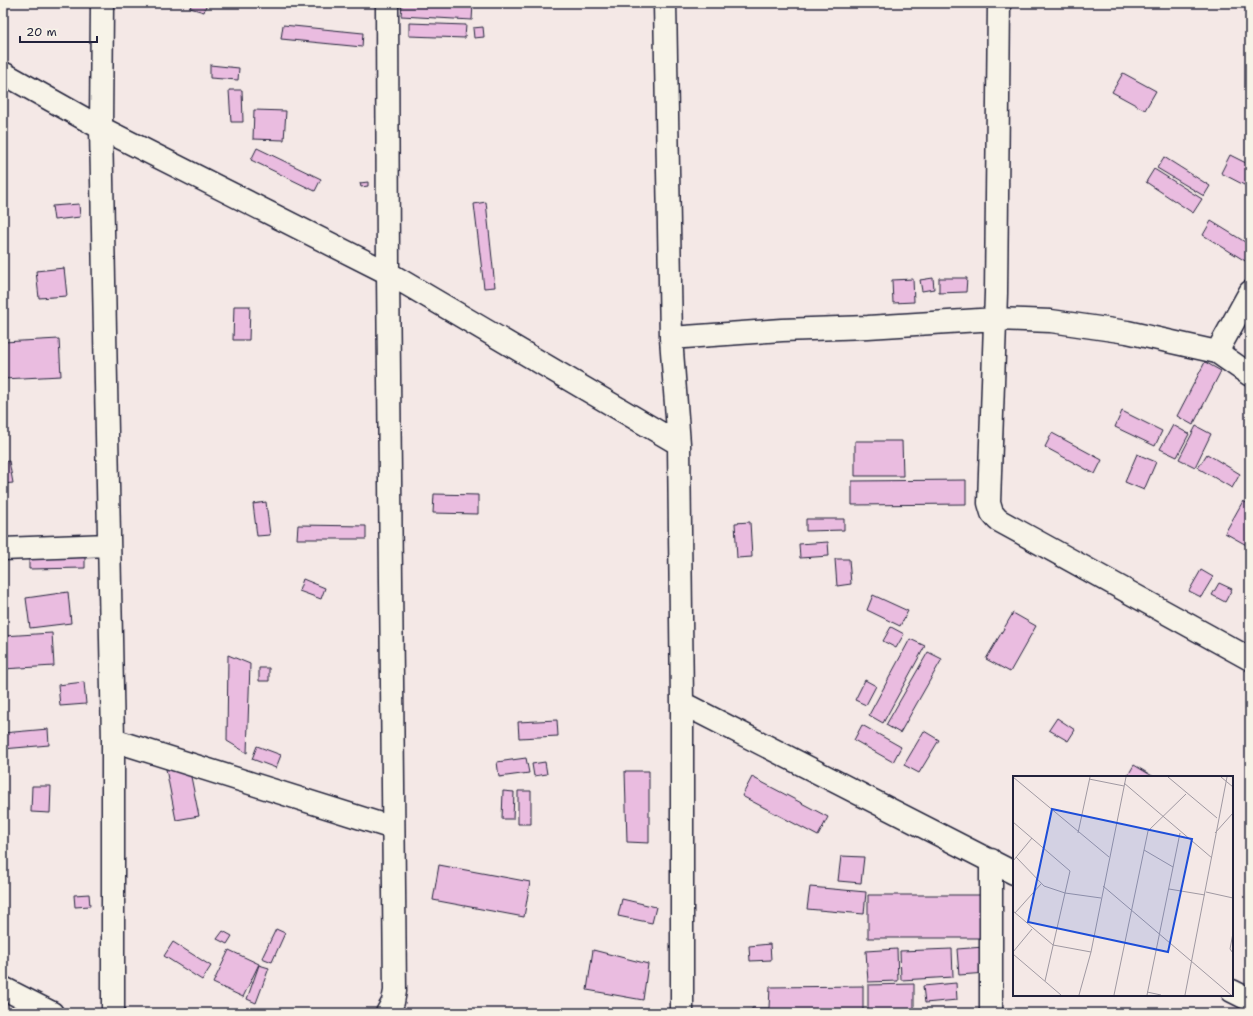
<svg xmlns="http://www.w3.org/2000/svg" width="1253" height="1016" font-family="'Shantell Sans',sans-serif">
	<rect width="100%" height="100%" fill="#f4e8e6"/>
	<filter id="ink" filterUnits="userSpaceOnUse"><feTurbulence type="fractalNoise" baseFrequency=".025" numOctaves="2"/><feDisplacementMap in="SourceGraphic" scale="8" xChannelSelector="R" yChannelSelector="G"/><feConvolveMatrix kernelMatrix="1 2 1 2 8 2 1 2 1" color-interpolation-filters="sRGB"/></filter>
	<g filter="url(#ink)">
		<!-- building -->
		<path fill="#eabce0" stroke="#22223b" d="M 192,3 L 207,3 L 204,12 L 190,8 Z
			M 402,3 L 473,4 L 472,20 L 401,16 Z
			M 409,23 L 466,25 L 465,38 L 409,36 Z
			M 283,25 L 363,33 L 362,47 L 281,39 Z
			M 483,27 L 484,37 L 474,38 L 473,28 Z
			M 210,65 L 239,68 L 238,80 L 210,78 Z
			M 1123,73 L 1156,91 L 1145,110 L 1112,92 Z
			M 229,90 L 242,90 L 243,122 L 231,122 Z
			M 254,110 L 286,111 L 284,140 L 253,139 Z
			M 257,148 L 321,179 L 315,191 L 251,160 Z
			M 1230,155 L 1250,165 L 1250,188 L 1221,173 Z
			M 1164,157 L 1210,186 L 1204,196 L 1157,168 Z
			M 1154,169 L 1202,199 L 1193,213 L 1146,182 Z
			M 368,182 L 368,186 L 361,187 L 360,183 Z
			M 486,202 L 495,287 L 484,288 L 474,204 Z
			M 79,204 L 80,217 L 54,220 L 52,206 Z
			M 1211,221 L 1250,245 L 1250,257 L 1247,262 L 1203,235 Z
			M 64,268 L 67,296 L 39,298 L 36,271 Z
			M 933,278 L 934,289 L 922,291 L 920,280 Z
			M 939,278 L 967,278 L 966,292 L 939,293 Z
			M 913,279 L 914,302 L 893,303 L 892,280 Z
			M 234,306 L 250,306 L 249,340 L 233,340 Z
			M 59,339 L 61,376 L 3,379 L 3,342 Z
			M 1205,362 L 1221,371 L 1193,425 L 1177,416 Z
			M 1122,411 L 1162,431 L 1155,446 L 1115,427 Z
			M 1173,425 L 1189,434 L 1177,457 L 1160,449 Z
			M 1196,426 L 1211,434 L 1195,467 L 1179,459 Z
			M 1052,433 L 1102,460 L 1095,474 L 1045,447 Z
			M 855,441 L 902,441 L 903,476 L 855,476 Z
			M 1137,454 L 1156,462 L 1144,490 L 1125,482 Z
			M 1207,454 L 1240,474 L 1232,488 L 1198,468 Z
			M 9,461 L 13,483 L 3,484 L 3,462 Z
			M 966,480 L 966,504 L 852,505 L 852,481 Z
			M 434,494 L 478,495 L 478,514 L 433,513 Z
			M 1243,501 L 1250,505 L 1250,547 L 1225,533 Z
			M 266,502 L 270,535 L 257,536 L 253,504 Z
			M 806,519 L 844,519 L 844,530 L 806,531 Z
			M 750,522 L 752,557 L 737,558 L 735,523 Z
			M 298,525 L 366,526 L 366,539 L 297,539 Z
			M 828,542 L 829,556 L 800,558 L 799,544 Z
			M 85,552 L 85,568 L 29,569 L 29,554 Z
			M 835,559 L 849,559 L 851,584 L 837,586 Z
			M 1201,570 L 1213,577 L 1201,597 L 1189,591 Z
			M 303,579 L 325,588 L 321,599 L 299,591 Z
			M 1219,583 L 1232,589 L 1225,602 L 1212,595 Z
			M 68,592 L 71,623 L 30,628 L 26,598 Z
			M 873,595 L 908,611 L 900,626 L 867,610 Z
			M 1013,613 L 1036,626 L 1010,672 L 986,659 Z
			M 891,627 L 904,634 L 896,648 L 883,641 Z
			M 52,633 L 54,666 L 3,669 L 3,636 Z
			M 910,639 L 925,646 L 883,723 L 869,715 Z
			M 928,652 L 942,659 L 900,733 L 886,725 Z
			M 228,655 L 250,664 L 247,753 L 227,741 Z
			M 259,668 L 269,668 L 269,681 L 259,681 Z
			M 865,680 L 876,686 L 866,705 L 855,700 Z
			M 84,682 L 86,704 L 60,706 L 58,685 Z
			M 1057,718 L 1075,730 L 1068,741 L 1049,730 Z
			M 557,720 L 558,736 L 519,738 L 518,722 Z
			M 862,725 L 901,747 L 893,762 L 854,740 Z
			M 48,729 L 49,745 L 3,749 L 3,733 Z
			M 924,731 L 939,740 L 919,773 L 904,765 Z
			M 257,746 L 281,755 L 276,768 L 252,759 Z
			M 526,758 L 529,773 L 499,777 L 497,762 Z
			M 545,762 L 547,774 L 534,776 L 532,764 Z
			M 1134,765 L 1154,777 L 1127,777 Z
			M 189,767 L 199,816 L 176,820 L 166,769 Z
			M 625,771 L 649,771 L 649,843 L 627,842 Z
			M 752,777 L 828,817 L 818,836 L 742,796 Z
			M 32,786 L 51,786 L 50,813 L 31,812 Z
			M 503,791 L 514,792 L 513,819 L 502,819 Z
			M 518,791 L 531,791 L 531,824 L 518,824 Z
			M 841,856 L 864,857 L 861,883 L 838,881 Z
			M 439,865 L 530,882 L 524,917 L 433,900 Z
			M 810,887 L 866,892 L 864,914 L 807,909 Z
			M 89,894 L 90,906 L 75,907 L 74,895 Z
			M 868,895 L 983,895 L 983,938 L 868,938 Z
			M 3,896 L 5,909 L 3,909 Z
			M 622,899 L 656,907 L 652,923 L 618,916 Z
			M 276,929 L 285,933 L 272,962 L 262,958 Z
			M 223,931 L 232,936 L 227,944 L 217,939 Z
			M 173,942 L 211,966 L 202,980 L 164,956 Z
			M 770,944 L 771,960 L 750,961 L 749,946 Z
			M 984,947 L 986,973 L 959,975 L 957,949 Z
			M 897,949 L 898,981 L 868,982 L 866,951 Z
			M 952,949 L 953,977 L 901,980 L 900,951 Z
			M 229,950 L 259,964 L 243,997 L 213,983 Z
			M 593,950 L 648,964 L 643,1000 L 587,990 Z
			M 259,965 L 269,968 L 256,1003 L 247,999 Z
			M 956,983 L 957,1000 L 925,1003 L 923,986 Z
			M 914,984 L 914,1013 L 868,1013 L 868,985 Z
			M 863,986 L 863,1013 L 752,1013 L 752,1008 L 769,1008 L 770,987 Z"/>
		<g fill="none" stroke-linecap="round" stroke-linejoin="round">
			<!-- minor casing -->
			<g stroke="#22223b" stroke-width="25">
				<path id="minor" d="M 102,3 L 101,128 L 113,740 L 113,1013
					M 387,3 L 388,273 L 395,991 L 393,1002 L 387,1013
					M 665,3 L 671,338 L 679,444 L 682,703 L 682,1013
					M 999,3 L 996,293 L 989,503 L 992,513 L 998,520 L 1250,659
					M 3,73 L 101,128 L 388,273 L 679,444
					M 671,338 L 782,330 L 868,327 L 996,319 L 1051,321 L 1127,332 L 1217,352 L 1250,375
					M 1217,352 L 1250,292
					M 3,549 L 109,545
					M 682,703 L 1014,873
					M 113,740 L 393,828
					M 991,860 L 991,1013
					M 3,988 L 52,1013
					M 1232,991 L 1250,1000"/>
			</g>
			<!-- minor -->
			<use href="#minor" stroke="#f7f3e8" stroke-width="22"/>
		</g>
	</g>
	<!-- overview -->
	<g transform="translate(1013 776)">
		<rect width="220" height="220" fill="#f4e8e6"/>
		<path fill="none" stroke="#a099a2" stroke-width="1" d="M 0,1 L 96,81M 155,1 L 204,42M 208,1 L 220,11M 76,3 L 111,10M 111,7 L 199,82M 0,46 L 57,95 L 32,205M 65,57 L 77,1M 202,57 L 220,37M 131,74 L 160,91M 3,81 L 31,110 L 52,117 L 88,122M 0,85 L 19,62M 90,110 L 218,219M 156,113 L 192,119M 193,116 L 220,122M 0,135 L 40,169 L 78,176M 2,137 L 28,108M 220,157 L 217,173 L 220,177M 0,176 L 19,153M 0,178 L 48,219M 134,216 L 148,219M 66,219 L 78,176 L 113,1M 101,219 L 135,55 L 173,18M 134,219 L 167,57M 172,219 L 214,1"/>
		<path fill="#1d4ed8" fill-opacity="0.15" stroke="#1d4ed8" stroke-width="2" d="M 39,33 L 179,63 L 155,176 L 15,146 Z"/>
		<rect width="220" height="220" fill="none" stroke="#22223b" stroke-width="2"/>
	</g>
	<!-- margin -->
	<rect width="1253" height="1016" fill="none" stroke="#f7f3e8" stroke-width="16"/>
	<rect x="8" y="8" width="1237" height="1000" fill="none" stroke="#22223b" stroke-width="1.5" filter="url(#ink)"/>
	<!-- scale -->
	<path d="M20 36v6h77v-6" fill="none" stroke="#22223b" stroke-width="2"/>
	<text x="26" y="36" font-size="12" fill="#22223b" stroke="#f7f3e8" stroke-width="3" paint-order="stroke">20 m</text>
</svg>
